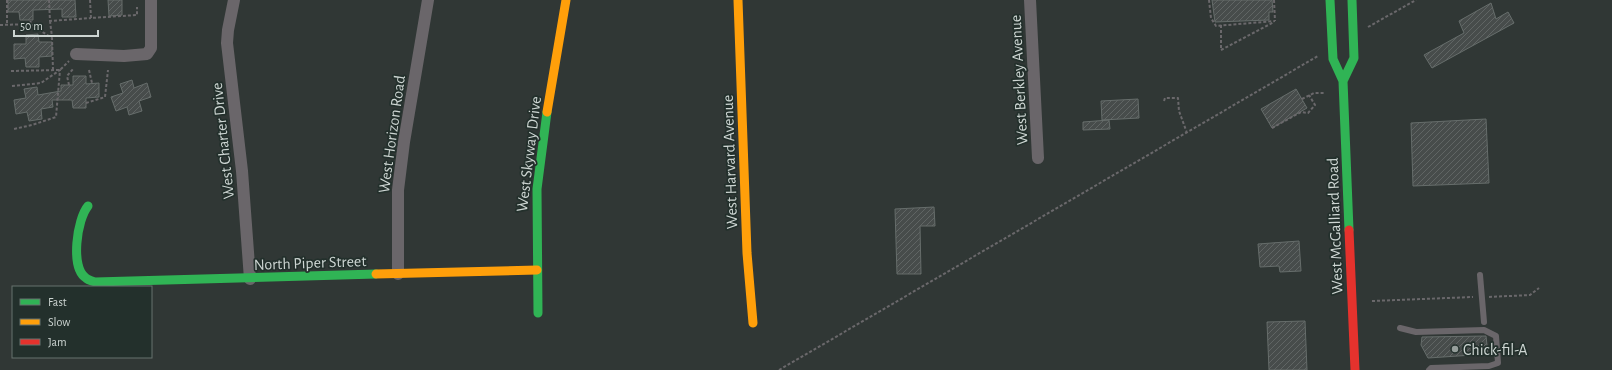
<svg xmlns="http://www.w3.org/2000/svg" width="1612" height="370" font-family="'Alegreya Sans',sans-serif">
	<defs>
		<pattern id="building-hatch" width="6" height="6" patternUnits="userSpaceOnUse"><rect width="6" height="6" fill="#474c4b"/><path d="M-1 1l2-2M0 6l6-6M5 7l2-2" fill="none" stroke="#606564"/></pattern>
	</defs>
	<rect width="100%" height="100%" fill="#303735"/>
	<!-- building -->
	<path fill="url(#building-hatch)" stroke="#666d6b" d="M 8,0 L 75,0 L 76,17 L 62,17 L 62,9 L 33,10 L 33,20 L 20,20 L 19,12 L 8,12 Z
		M 108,0 L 122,0 L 122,15 L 109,16 Z
		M 1212,0 L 1272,0 L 1273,12 L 1269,12 L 1269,20 L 1215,22 Z
		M 1491,3 L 1496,19 L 1508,12 L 1514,23 L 1432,68 L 1424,55 L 1464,33 L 1459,21 Z
		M 38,34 L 39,42 L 52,42 L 52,56 L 39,57 L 39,67 L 26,67 L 25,58 L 14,59 L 14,44 L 26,44 L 26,35 Z
		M 73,76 L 86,76 L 86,84 L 99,83 L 99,97 L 86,98 L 86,108 L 73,108 L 72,100 L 52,100 L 53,107 L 41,109 L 42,119 L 29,121 L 27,112 L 16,114 L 14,100 L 26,98 L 24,89 L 37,87 L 38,95 L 61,91 L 61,85 L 73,85 Z
		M 132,80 L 134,88 L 147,83 L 151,97 L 139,101 L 142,111 L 129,115 L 127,107 L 116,111 L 111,97 L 123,93 L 120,84 Z
		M 1296,89 L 1307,108 L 1272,128 L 1261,109 Z
		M 1138,99 L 1139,118 L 1102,120 L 1101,101 Z
		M 1486,119 L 1489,183 L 1413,186 L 1411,123 Z
		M 1109,120 L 1110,129 L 1083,130 L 1083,122 Z
		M 934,207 L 935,226 L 920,226 L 921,274 L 897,274 L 895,209 Z
		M 1299,241 L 1301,271 L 1280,272 L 1279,266 L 1260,267 L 1258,244 Z
		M 1305,321 L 1307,370 L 1269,370 L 1267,322 Z
		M 1486,336 L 1488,354 L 1428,358 L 1421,345 L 1422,337 Z"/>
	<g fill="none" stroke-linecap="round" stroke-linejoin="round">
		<!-- path -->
		<path stroke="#6a686b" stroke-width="2" stroke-dasharray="3 2" stroke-linecap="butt" d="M 7,0 L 7,24
			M 49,0 L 50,21 L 91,18
			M 90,0 L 91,18 L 137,15 L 137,7
			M 1209,0 L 1211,18 L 1216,26 L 1275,21
			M 1274,0 L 1275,21
			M 50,21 L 52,37
			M 30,24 L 52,38 L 53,70
			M 0,25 L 30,24 L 31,20
			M 1221,25 L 1221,50 L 1274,22
			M 1368,27 L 1416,0
			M 89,70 L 92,83
			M 11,71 L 60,70 L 69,61
			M 69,85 L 67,76 L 73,69
			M 12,86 L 41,83 L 60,70 L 56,117 L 32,125 L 14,129
			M 1302,99 L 1314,93 L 1324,93
			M 1164,101 L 1165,98 L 1178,98 L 1179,111 L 1187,133
			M 86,103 L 105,97 L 108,70
			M 1272,128 L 1301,112 L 1308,113 L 1315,105 L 1309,95
			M 1489,297 L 1530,295 L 1539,288
			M 1372,301 L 1473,297
			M 779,370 L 1318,56"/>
		<!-- lane -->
		<path stroke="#6a666a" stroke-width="6" d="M 1480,275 L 1484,322
			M 1400,328 L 1416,332 L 1484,330 L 1496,336 L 1498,363 L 1489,366 L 1431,368 L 1429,370"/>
		<!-- street -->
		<path stroke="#6a666a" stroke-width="12" d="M 234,0 L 228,30 L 227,43 L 242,171 L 250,279
			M 1030,0 L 1038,158
			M 76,54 L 124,56 L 147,54 L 151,48 L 151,0
			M 398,274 L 398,190 L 404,142 L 428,0"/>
		<!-- fast -->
		<path stroke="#30b455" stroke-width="9" d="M 1330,0 L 1333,59 L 1343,81 L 1349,230
			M 1343,81 L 1354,58 L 1352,0
			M 88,206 C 77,219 70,268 86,278 C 88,280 92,281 95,282 L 376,274
			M 538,313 L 537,189 L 547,112"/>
		<!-- slow -->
		<path stroke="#ff9f0a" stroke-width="9" d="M 738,0 L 747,253 L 753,323
			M 547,112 L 566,0
			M 376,274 L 537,270"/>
		<!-- jam -->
		<path stroke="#e5322d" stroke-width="9" d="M 1349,230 L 1355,370"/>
	</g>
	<!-- markers -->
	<circle fill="#969e9b" stroke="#23302c" stroke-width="1.5" cx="1455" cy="349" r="4"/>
	<g text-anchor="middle" stroke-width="3.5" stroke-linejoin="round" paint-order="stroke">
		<!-- street labels -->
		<g font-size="16" fill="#cdd5d2" stroke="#23302c">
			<text transform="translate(1018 80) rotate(-93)" y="6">West Berkley Avenue</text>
			<text transform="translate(391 134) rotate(-82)" y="6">West Horizon Road</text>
			<text transform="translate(222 141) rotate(-96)" y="6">West Charter Drive</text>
			<text transform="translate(528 154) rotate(-83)" y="6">West Skyway Drive</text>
			<text transform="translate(729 162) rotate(-92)" y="6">West Harvard Avenue</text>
			<text transform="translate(1334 226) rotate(-92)" y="6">West McGalliard Road</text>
			<text transform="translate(310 262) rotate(-2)" y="6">North Piper Street</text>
		</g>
		<!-- poi labels -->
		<g font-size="16" fill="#cdd5d2" stroke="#23302c" text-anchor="start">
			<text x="1463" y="355">Chick-fil-A</text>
		</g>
	</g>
	<!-- legend -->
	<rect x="12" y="286" width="140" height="72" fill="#23302c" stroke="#67726e"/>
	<rect x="20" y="299" width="20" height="6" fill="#30b455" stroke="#67726e"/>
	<text x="48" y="306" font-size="12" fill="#cdd5d2">Fast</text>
	<rect x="20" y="319" width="20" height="6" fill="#ff9f0a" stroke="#67726e"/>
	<text x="48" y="326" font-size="12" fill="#cdd5d2">Slow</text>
	<rect x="20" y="339" width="20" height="6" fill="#e5322d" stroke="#67726e"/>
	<text x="48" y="346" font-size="12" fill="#cdd5d2">Jam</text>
	<!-- scale -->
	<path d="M14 30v6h84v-6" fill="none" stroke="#cdd5d2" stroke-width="2"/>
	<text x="20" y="30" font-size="12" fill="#cdd5d2" stroke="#23302c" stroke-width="3" paint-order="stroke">50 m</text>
</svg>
